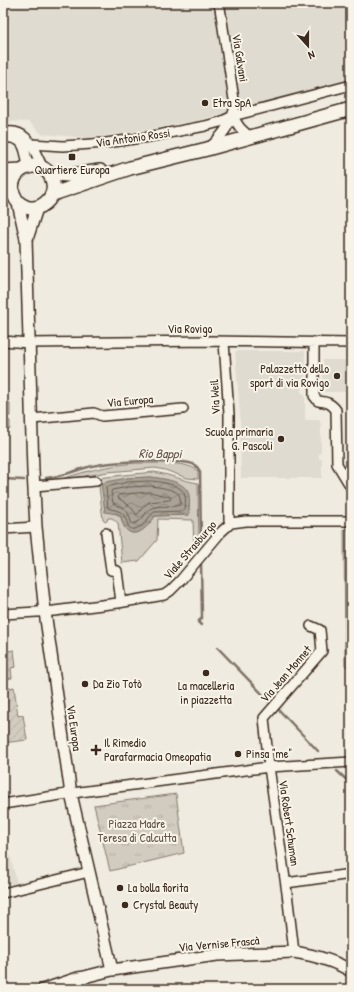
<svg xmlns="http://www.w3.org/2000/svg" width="354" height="992" font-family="'Patrick Hand',sans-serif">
	<defs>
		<pattern id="park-tufts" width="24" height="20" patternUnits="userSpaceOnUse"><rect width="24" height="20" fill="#d1cbc0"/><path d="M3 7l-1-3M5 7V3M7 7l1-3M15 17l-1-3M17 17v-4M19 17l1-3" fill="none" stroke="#b4aea5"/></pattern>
		<pattern id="garden-furrows" width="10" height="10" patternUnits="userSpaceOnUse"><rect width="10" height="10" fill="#d1cbc0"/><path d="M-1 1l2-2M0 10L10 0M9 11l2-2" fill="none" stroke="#b4aea5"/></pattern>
		<pattern id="water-waves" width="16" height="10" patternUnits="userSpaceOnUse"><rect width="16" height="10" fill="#aaa296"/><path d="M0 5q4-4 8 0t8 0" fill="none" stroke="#8c847a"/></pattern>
	</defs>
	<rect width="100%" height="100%" fill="#efebe0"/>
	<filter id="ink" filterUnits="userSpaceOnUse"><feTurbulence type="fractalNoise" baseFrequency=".025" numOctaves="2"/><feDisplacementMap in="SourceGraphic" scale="8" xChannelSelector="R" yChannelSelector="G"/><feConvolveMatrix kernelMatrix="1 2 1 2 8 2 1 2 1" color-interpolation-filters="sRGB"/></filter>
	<g filter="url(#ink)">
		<!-- built -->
		<path fill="#e0dbd0" d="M 3,3 L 351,3 L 351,80 L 200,120 L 130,133 L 88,138 L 42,134 L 29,122 L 3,121 Z
			M 235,351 L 305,351 L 305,386 L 301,389 L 301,392 L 305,395 L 305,420 L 319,420 L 321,424 L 321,453 L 319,454 L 319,459 L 322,459 L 322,478 L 241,478 L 240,415 Z
			M 323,360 L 351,360 L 351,464 L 350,392 L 323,392 Z
			M 3,834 L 5,834 L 17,883 L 3,886 Z"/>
		<!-- grass -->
		<path fill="#d1cbc0" stroke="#867a6f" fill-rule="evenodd" d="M 137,463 C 153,464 185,460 198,471 L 198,479 L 187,478 L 165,470 L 155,468 L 108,472 L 53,482 C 81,472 108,465 137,463 Z
			M 154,472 C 169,474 183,481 198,483 L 199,544 L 194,551 L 193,520 L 158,519 L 157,540 L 139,561 L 122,563 L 118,523 L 112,518 L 108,518 L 107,521 L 105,522 L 103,520 L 98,478 L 123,475 ZM 151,477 L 168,480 L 189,515 L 155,516 C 151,520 146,528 141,531 C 129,537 123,528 121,517 L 117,514 L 127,478 Z
			M 344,529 L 351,529 L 351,671 L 345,665 Z"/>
		<!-- park -->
		<path fill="url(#park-tufts)" stroke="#867a6f" d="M 3,402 L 10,403 L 10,416 L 5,416 L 5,420 L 10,421 L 10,429 L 3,429 Z
			M 176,794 L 184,853 L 110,871 L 94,805 Z"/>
		<!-- garden -->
		<path fill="url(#garden-furrows)" stroke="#867a6f" d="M 14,650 L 16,667 L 11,668 L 12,678 L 3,679 L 3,652 Z
			M 14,687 L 18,716 L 23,715 L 27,740 L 3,743 L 3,689 Z"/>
		<!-- water -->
		<path fill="url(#water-waves)" stroke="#7e7266" d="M 151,477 C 164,479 186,481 189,495 C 190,501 189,509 189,515 L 155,516 C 146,532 126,544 121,517 L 117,514 L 105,512 L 101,483 L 127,478 Z"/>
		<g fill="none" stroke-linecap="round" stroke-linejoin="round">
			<!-- shore -->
			<path stroke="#675a4e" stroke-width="1" d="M 151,481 C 161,482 183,484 185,496 C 186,501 185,506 185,510 L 183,511 L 154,512 C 149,516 147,522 141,526 C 125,536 129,520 123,514 C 119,510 113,510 108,508 L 106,487 L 128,482 Z
				M 151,486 C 158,487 176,489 179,495 C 181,498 180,502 180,505 C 171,508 158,504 150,509 C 143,514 145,520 133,524 L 131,522 C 128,508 124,509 113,503 L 111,492 L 112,490 L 129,487 Z
				M 150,492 L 170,497 L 171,499 L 169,500 L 149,502 L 144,506 L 137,515 L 130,506 L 118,498 L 119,495 Z"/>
			<!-- stream -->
			<path stroke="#7e7266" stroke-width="2.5" d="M 46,478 C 64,477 79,468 97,465 C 125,460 154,461 183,462 C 191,463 197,464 200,472 L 201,543
				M 3,479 L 24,480
				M 201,625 L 198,622 L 202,618 L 201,563
				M 218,648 L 270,702
				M 279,710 L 318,751
				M 337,771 L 351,784"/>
			<!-- minor casing -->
			<g stroke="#3b2a1e" stroke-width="12">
				<path id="minor" d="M 233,116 C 238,126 242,132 252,137
					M 3,133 C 28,126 34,151 43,168
					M 3,138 C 25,136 25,149 28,167
					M 31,144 L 63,146 L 106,143 L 148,137 L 205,126 L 220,122 L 233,116 L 351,85
					M 210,147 C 224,134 231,124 235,106 L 220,8 L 218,3
					M 3,341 L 29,343 L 211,341 L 351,343
					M 224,342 L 229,414 L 229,520 L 231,523
					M 314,342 L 314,396 L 318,401 C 327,402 331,403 336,410 L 337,464 L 351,487
					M 32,419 L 94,413 L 102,416 L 183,409
					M 34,486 L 96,481
					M 3,529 L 36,527
					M 106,533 L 111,570 L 117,571 L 121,602
					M 3,614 L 54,611 L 118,603 L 164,595 L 170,591 L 180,581 L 221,532 L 231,523 L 246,521 L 351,521
					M 3,804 L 80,792 L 269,767 L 351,762
					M 286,883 L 344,875
					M 3,893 L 89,872
					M 294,952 L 287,893 L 269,767 L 264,718 L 322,651 L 320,630 L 311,626
					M 42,989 L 78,977 L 85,976"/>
			</g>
			<!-- tertiary casing -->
			<g stroke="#3b2a1e" stroke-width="14">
				<path id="tertiary" d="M 18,203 L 26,239 L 33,471 L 36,527 L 45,612 L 71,794 L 112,970
					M 27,239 L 37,208
					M 65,989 L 88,976 L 112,970 L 217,955 L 294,952 C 312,955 335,961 351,971"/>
			</g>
			<!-- primary casing -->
			<g stroke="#3b2a1e" stroke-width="16">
				<path id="primary" d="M 3,171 L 21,170
					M 49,173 C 66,177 83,174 100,171
					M 3,183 C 6,185 10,188 12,191 C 16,199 16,203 26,207 C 30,209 37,208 41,206 C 66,192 49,157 25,168 C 15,172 12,180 12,190
					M 53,194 L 130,168 L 207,149 L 351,109"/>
			</g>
			<!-- minor -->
			<use href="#minor" stroke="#f7f3e8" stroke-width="9"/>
			<!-- tertiary -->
			<use href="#tertiary" stroke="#f7f3e8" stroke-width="11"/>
			<!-- primary -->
			<use href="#primary" stroke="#f7f3e8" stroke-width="13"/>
		</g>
	</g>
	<!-- markers -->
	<g fill="#3b2a1e" stroke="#f7f3e8" stroke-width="1.5">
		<circle cx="205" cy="103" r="4"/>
		<rect x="68" y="153" width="8" height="8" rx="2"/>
		<circle cx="337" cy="376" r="4"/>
		<circle cx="281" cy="439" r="4"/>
		<circle cx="206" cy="673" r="4"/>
		<circle cx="85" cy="684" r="4"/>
		<path d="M94 744h4v4h4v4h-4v4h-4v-4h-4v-4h4z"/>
		<circle cx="238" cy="754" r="4"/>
		<circle cx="120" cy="888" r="4"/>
		<circle cx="125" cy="905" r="4"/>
	</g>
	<g text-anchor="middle" stroke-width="4" stroke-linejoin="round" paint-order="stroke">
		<!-- street labels -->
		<g font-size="12" fill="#3b2a1e" stroke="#f7f3e8">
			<text transform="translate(240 58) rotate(81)" y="4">Via Galvani</text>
			<text transform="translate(133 138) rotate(-8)" y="4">Via Antonio Rossi</text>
			<text x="190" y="333">Via Rovigo</text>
			<text transform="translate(215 397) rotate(-93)" y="4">Via Weil</text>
			<text transform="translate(130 401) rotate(-5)" y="4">Via Europa</text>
			<text transform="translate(190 550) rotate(-49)" y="4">Viale Strasburgo</text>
			<text transform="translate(286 674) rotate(-49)" y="4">Via Jean Monnet</text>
			<text transform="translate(74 728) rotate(82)" y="4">Via Europa</text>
			<text transform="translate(289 823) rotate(82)" y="4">Via Robert Schuman</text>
			<text transform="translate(219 944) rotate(-5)" y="4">Via Vernise Frascà</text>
		</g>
		<!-- poi labels -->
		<g font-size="12" fill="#3b2a1e" stroke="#f7f3e8" text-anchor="start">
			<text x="213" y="107">Etra SpA</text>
			<text x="72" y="174" text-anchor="middle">Quartiere Europa</text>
			<text x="329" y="373" text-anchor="end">Palazzetto dello<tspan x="329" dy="14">sport di via Rovigo</tspan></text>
			<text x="273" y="436" text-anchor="end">Scuola primaria<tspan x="273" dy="14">G. Pascoli</tspan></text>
			<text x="93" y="688">Da Zio Totò</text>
			<text x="206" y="690" text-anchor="middle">La macelleria<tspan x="206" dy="14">in piazzetta</tspan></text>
			<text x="104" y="747">Il Rimedio<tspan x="104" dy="14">Parafarmacia Omeopatia</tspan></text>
			<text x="246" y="758">Pinsa "me"</text>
			<text x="128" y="892">La bolla fiorita</text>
			<text x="133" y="909">Crystal Beauty</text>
		</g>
		<!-- park labels -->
		<g font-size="12" fill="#605246" stroke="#f7f3e8">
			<text x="137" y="828">Piazza Madre<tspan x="137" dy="14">Teresa di Calcutta</tspan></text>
		</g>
		<!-- water labels -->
		<g font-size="13" font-style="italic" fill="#625448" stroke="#f7f3e8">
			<text transform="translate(160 453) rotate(1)" y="5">Rio Bappi</text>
		</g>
	</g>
	<!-- margin -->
	<rect width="354" height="992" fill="none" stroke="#f7f3e8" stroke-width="16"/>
	<rect x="8" y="8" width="338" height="976" fill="none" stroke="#3b2a1e" stroke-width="1.5" filter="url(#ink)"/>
	<!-- north arrow -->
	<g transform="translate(308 46) rotate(159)" stroke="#f7f3e8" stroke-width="3" paint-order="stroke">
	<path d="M0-3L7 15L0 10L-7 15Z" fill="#3b2a1e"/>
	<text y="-6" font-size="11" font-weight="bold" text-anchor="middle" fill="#3b2a1e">N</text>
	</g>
</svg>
